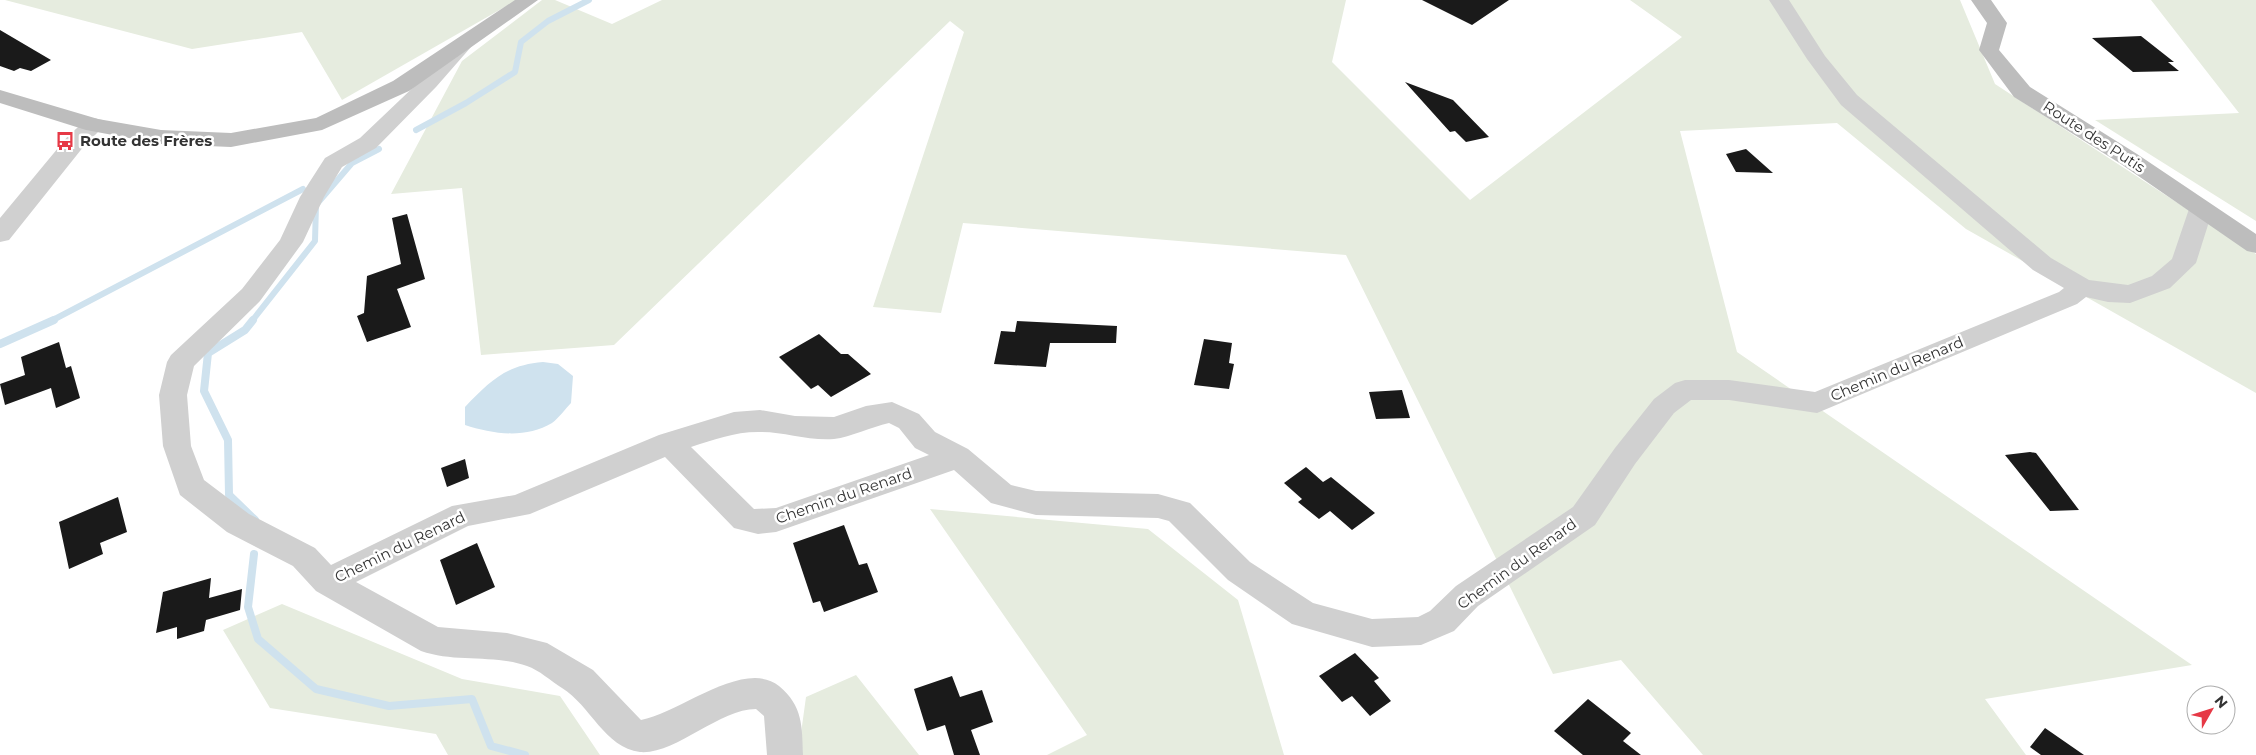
<svg xmlns="http://www.w3.org/2000/svg" width="2256" height="755" font-family="Montserrat,sans-serif">
	<rect width="100%" height="100%" fill="#fff"/>
	<!-- green -->
	<path fill="#e6ecdf" d="M 5,0 L 517,0 L 342,100 L 302,32 L 192,49 Z
		M 542,0 L 555,0 L 612,24 L 662,0 L 1346,0 L 1332,62 L 1470,200 L 1682,37 L 1630,0 L 1960,0 L 1995,84 L 2256,254 L 2256,393 L 1966,229 L 1837,123 L 1680,131 L 1737,352 L 2192,665 L 1985,699 L 2026,755 L 1703,755 L 1621,660 L 1553,674 L 1346,255 L 963,223 L 941,313 L 873,307 L 964,32 L 950,21 L 614,345 L 481,355 L 462,188 L 391,194 L 462,61 Z
		M 2151,0 L 2256,0 L 2256,221 L 2095,120 L 2239,113 Z
		M 930,509 L 1148,529 L 1238,600 L 1284,755 L 1047,755 L 1087,735 Z
		M 282,604 L 462,679 L 560,696 L 600,755 L 448,755 L 436,734 L 270,708 L 223,630 Z
		M 856,675 L 919,755 L 798,755 L 806,697 Z"/>
	<!-- water -->
	<path fill="#cfe2ee" d="M 543,362 L 558,364 L 573,376 L 571,403 C 565,409 559,418 552,423 C 526,439 492,434 465,425 L 465,407 C 490,381 506,365 543,362 Z"/>
	<g fill="none" stroke-linecap="round" stroke-linejoin="round">
		<!-- stream-far1 -->
		<path stroke="#cfe2ee" stroke-width="6" d="M 416,130 L 466,103 L 515,72 L 521,42 L 548,21 L 589,0
			M 51,321 L 303,189
			M 252,321 L 315,241 L 316,205 L 352,163 L 379,149"/>
		<!-- stream -->
		<path stroke="#cfe2ee" stroke-width="8" d="M 253,320 L 245,330 L 208,353 L 204,391 L 228,440 L 229,495 L 255,520
			M 0,344 L 54,320
			M 254,554 L 248,607 L 258,639 L 316,689 L 389,706 L 472,699 L 491,746 L 525,755"/>
	</g>
	<!-- building -->
	<path fill="#1a1a1a" d="M 1422,0 L 1509,0 L 1472,25 Z
		M 0,30 L 51,60 L 31,71 L 20,68 L 14,71 L 0,66 Z
		M 2141,36 L 2174,62 L 2168,62 L 2179,71 L 2133,72 L 2092,38 Z
		M 1405,82 L 1453,100 L 1489,137 L 1466,142 L 1455,131 L 1450,132 Z
		M 1746,149 L 1773,173 L 1736,172 L 1726,154 Z
		M 407,214 L 425,279 L 397,289 L 411,327 L 367,342 L 357,316 L 364,313 L 367,276 L 401,264 L 392,218 Z
		M 1017,321 L 1117,326 L 1116,343 L 1050,343 L 1046,367 L 994,364 L 1001,331 L 1015,332 Z
		M 819,334 L 841,354 L 848,354 L 871,374 L 831,397 L 818,385 L 811,389 L 779,357 Z
		M 1204,339 L 1232,343 L 1229,363 L 1234,364 L 1229,389 L 1194,385 Z
		M 59,342 L 66,368 L 71,366 L 80,398 L 56,408 L 51,388 L 5,405 L 0,384 L 25,375 L 21,357 Z
		M 1402,390 L 1410,418 L 1376,419 L 1369,392 Z
		M 2030,452 L 2036,453 L 2079,510 L 2050,511 L 2005,455 Z
		M 465,459 L 469,478 L 447,487 L 441,468 Z
		M 1306,467 L 1323,482 L 1331,477 L 1375,513 L 1352,530 L 1330,511 L 1319,519 L 1298,502 L 1302,499 L 1284,483 Z
		M 118,497 L 127,532 L 100,543 L 103,554 L 69,569 L 59,522 Z
		M 844,525 L 859,565 L 867,563 L 878,592 L 824,612 L 820,601 L 813,603 L 793,543 Z
		M 477,543 L 495,587 L 456,605 L 440,560 Z
		M 211,578 L 209,598 L 242,589 L 240,610 L 206,620 L 204,631 L 177,639 L 177,627 L 156,633 L 163,592 Z
		M 1355,653 L 1379,678 L 1374,681 L 1391,701 L 1370,716 L 1352,696 L 1342,702 L 1319,676 Z
		M 952,676 L 960,697 L 982,690 L 993,722 L 971,730 L 980,755 L 954,755 L 945,725 L 927,731 L 914,689 Z
		M 1588,699 L 1631,733 L 1623,741 L 1641,755 L 1583,755 L 1554,731 Z
		M 2045,728 L 2084,755 L 2041,755 L 2030,747 Z"/>
	<g fill="none" stroke-linecap="round" stroke-linejoin="round">
		<!-- street -->
		<path fill="#d0d0d0" fill-rule="evenodd" d="M 1769,0 L 1789,0 L 1825,56 L 1857,95 L 2051,258 L 2089,280 L 2128,285 L 2152,276 L 2172,259 L 2189,209 L 2193,204 L 2201,202 L 2209,204 L 2213,209 L 2196,263 L 2170,288 L 2130,303 L 2108,302 L 2086,297 L 2077,304 L 1817,413 L 1729,400 L 1691,400 L 1674,413 L 1635,464 L 1595,525 L 1478,606 L 1454,631 L 1421,645 L 1372,647 L 1292,624 L 1228,580 L 1169,521 L 1158,518 L 1036,515 L 991,503 L 954,470 L 776,532 L 758,534 L 734,528 L 665,457 L 530,514 L 468,526 L 356,582 L 438,627 L 507,633 L 547,643 L 593,670 L 641,720 C 680,713 744,658 779,686 C 803,706 802,726 803,755 L 767,755 L 764,716 L 756,709 C 719,709 675,755 640,752 C 605,748 590,705 562,688 C 551,681 539,670 527,666 C 493,654 455,663 421,651 L 316,591 L 293,566 L 227,532 L 180,495 L 163,446 L 159,395 L 167,362 L 171,355 L 242,289 L 280,240 L 300,197 L 325,158 L 360,138 L 422,79 L 457,39 L 464,37 L 471,39 L 474,43 L 471,47 L 436,87 L 376,148 L 342,167 L 324,197 L 303,242 L 260,301 L 194,366 L 187,395 L 191,446 L 204,480 L 249,514 L 315,548 L 331,565 L 452,506 L 515,495 L 659,435 L 734,412 L 760,410 L 795,416 L 834,417 L 866,406 L 892,402 L 919,414 L 935,432 L 968,449 L 1011,485 L 1036,491 L 1158,494 L 1190,503 L 1250,562 L 1313,603 L 1372,619 L 1418,617 L 1430,611 L 1456,586 L 1573,507 L 1615,448 L 1654,399 L 1675,383 L 1685,380 L 1729,380 L 1815,392 L 2059,292 L 2064,288 L 2033,270 L 1841,105 L 1807,59 ZM 889,423 L 899,428 L 915,448 L 929,455 L 776,508 L 754,509 L 691,447 C 713,440 734,432 758,432 C 782,431 807,441 834,439 C 851,437 871,427 889,423 Z
			M 94,118 L 102,120 L 105,125 L 84,146 L 9,240 L 0,242 L 0,218 L 68,136 L 86,120 Z"/>
		<!-- secondary -->
		<path fill="#bdbdbd" fill-rule="evenodd" d="M 515,0 L 538,0 L 409,91 L 322,130 L 231,147 L 161,144 L 86,130 L 0,103 L 0,90 L 98,119 L 161,130 L 231,133 L 316,118 L 393,81 Z
			M 1971,0 L 1991,0 L 2007,23 L 1999,50 L 2030,87 L 2137,154 L 2256,234 L 2256,253 L 2247,251 L 2121,164 L 2014,97 L 1979,50 L 1987,23 Z"/>
	</g>
	<!-- icons -->
	<defs>
		<g id="bus-bare" transform="scale(1.5)"><path d="M-5-6H5V4H4V6H2V4H-2V6H-4V4H-5ZM-3.5-4V0h7V-4ZM-3.5 1.2v1.5H-2V1.2ZM2 1.2v1.5H3.5V1.2Z" fill="#e63946" stroke="#fff" stroke-width="2.5" paint-order="stroke"/></g>
	</defs>
	<g fill-rule="evenodd">
		<use href="#bus-bare" x="65" y="141"/>
	</g>
	<g text-anchor="middle" stroke-width="5" stroke-linejoin="round" paint-order="stroke">
		<!-- street labels -->
		<g font-size="15" fill="#333" stroke="#fff">
			<text transform="translate(2094 137) rotate(33)" y="5">Route des Putis</text>
			<text transform="translate(1897 369) rotate(-23)" y="5">Chemin du Renard</text>
			<text transform="translate(844 496) rotate(-19)" y="5">Chemin du Renard</text>
			<text transform="translate(400 547) rotate(-26)" y="5">Chemin du Renard</text>
			<text transform="translate(1517 564) rotate(-36)" y="5">Chemin du Renard</text>
		</g>
		<!-- poi labels -->
		<g font-size="15" font-weight="bold" fill="#333" stroke="#fff" text-anchor="start">
			<text x="80" y="146">Route des Frères</text>
		</g>
	</g>
	<!-- north arrow -->
	<g transform="translate(2211 710) rotate(51)"><circle r="24" fill="#ffffff" stroke="#adadad"/>
	<path d="M0-4L9 19L0 12L-9 19Z" fill="#e63946"/>
	<text y="-8" font-size="14" font-weight="bold" text-anchor="middle" fill="#333333">N</text>
	</g>
</svg>
